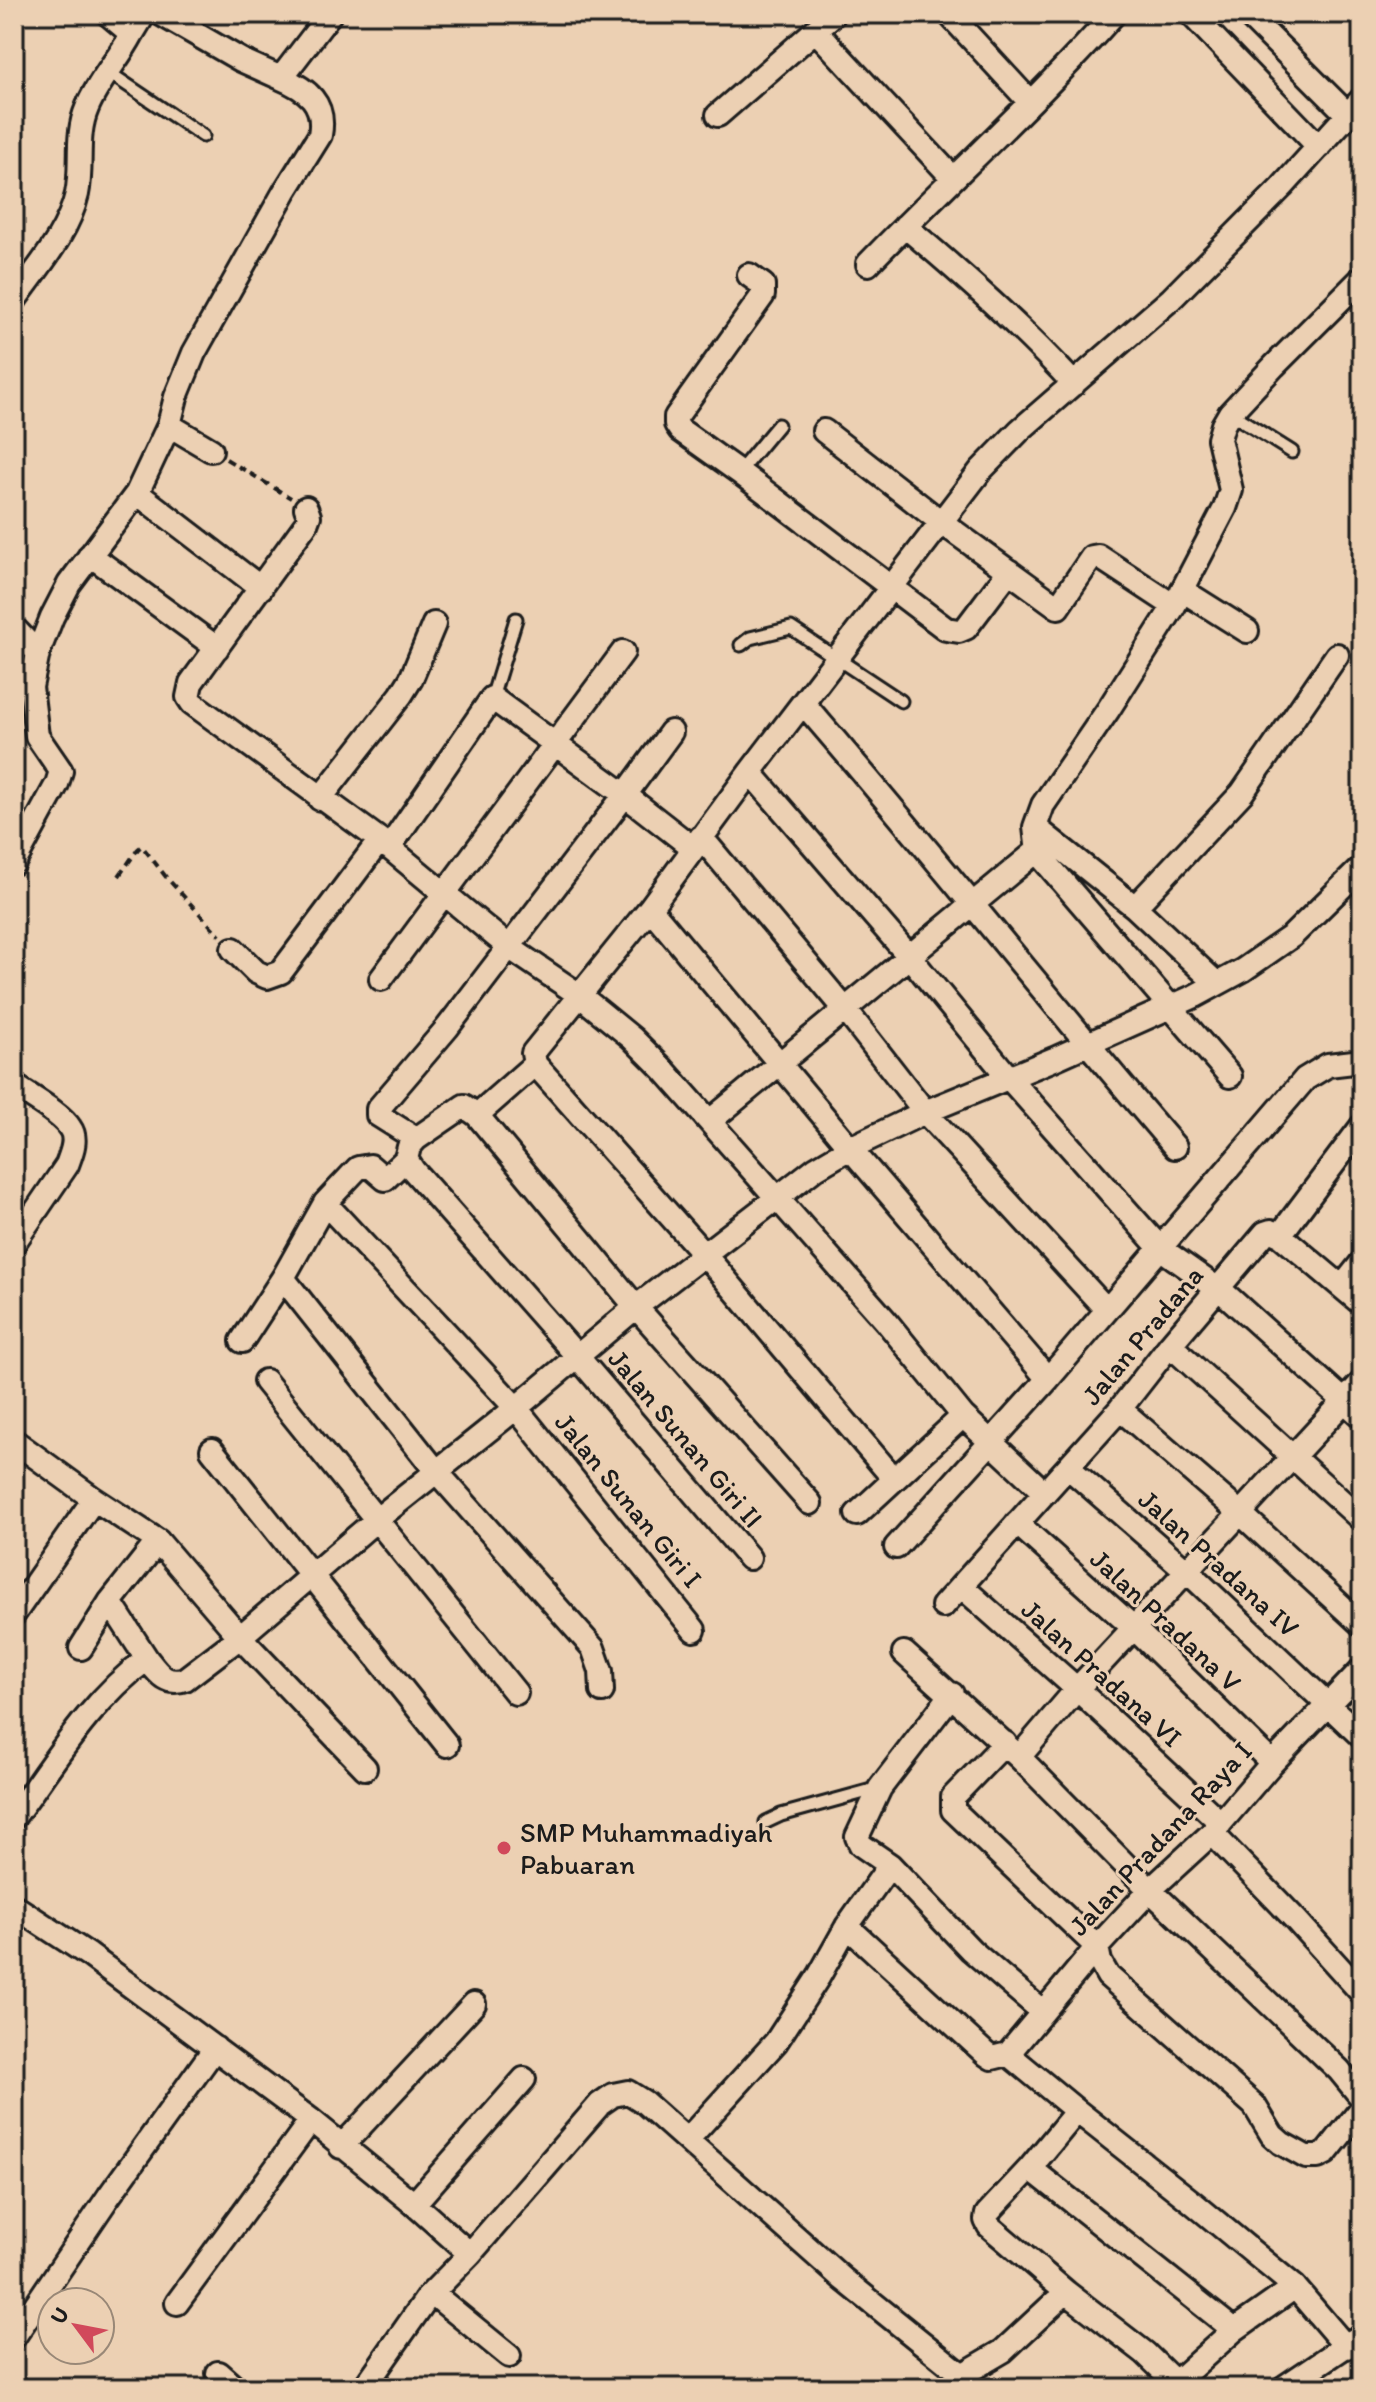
<svg xmlns="http://www.w3.org/2000/svg" width="1376" height="2402" font-family="Itim,sans-serif">
	<rect width="100%" height="100%" fill="#ecd0b3"/>
	<filter id="ink" filterUnits="userSpaceOnUse"><feTurbulence type="fractalNoise" baseFrequency=".0125" numOctaves="2"/><feDisplacementMap in="SourceGraphic" scale="16" xChannelSelector="R" yChannelSelector="G"/><feConvolveMatrix kernelMatrix="1 2 1 2 8 2 1 2 1" color-interpolation-filters="sRGB"/></filter>
	<g filter="url(#ink)">
		<g fill="none" stroke-linecap="round" stroke-linejoin="round">
			<!-- service casing -->
			<g stroke="#1c1c1c" stroke-width="17">
				<path id="service" d="M 108,72 L 203,136
					M 1230,413 L 1292,452
					M 739,472 L 778,425
					M 741,645 L 750,638 L 791,628 L 901,701
					M 492,698 L 516,619
					M 766,1822 L 781,1815 L 879,1788"/>
			</g>
			<!-- minor casing -->
			<g stroke="#1c1c1c" stroke-width="28">
				<path id="minor" d="M 161,14 L 241,60 L 281,78 L 330,14
					M 949,14 L 1029,101
					M 1191,14 L 1319,147
					M 1247,14 L 1348,115
					M 816,31 L 952,177
					M 132,34 L 144,14
					M 718,115 L 834,14
					M 905,226 C 964,276 1022,327 1074,384
					M 868,264 C 949,180 1037,101 1114,14
					M 749,275 L 763,285 L 763,295 L 676,417 L 676,424 L 680,430 L 739,472 L 946,629 L 959,631 L 966,628 L 1009,571
					M 14,301 C 37,268 68,234 77,194 C 83,166 75,136 87,108 C 98,81 119,59 132,34 L 108,14
					M 169,425 L 211,450
					M 824,431 L 941,522 L 1058,607 L 1092,557 L 1098,556 L 1174,606
					M 137,493 L 261,588
					M 306,508 L 309,516 L 306,524 L 191,683 L 188,697 L 192,703 L 380,840 L 510,948 L 578,994 L 632,1038 L 663,1069 L 886,1321 L 963,1416 L 1045,1493
					M 90,555 L 217,648
					M 1182,590 L 1247,631
					M 14,628 L 38,653
					M 803,703 C 930,849 1049,1001 1175,1147
					M 750,772 L 909,956 L 1009,1078 L 1160,1248 L 1225,1294 L 1362,1417
					M 320,799 L 401,695 L 411,679 L 434,624
					M 1035,827 L 1135,907
					M 701,837 L 844,1008 L 925,1112 L 1106,1309
					M 389,848 L 492,698 L 625,795 L 671,732
					M 693,848 L 625,795 L 447,1028 L 378,1109 L 378,1115 L 416,1139 L 409,1147 L 406,1159 L 413,1170 L 577,1356 L 749,1558
					M 1038,853 L 1035,827 L 1043,805 L 1108,710 L 1174,606 L 1225,508 L 1231,490 L 1219,439 L 1223,425 L 1230,413 L 1274,366 L 1362,278
					M 1038,853 L 1230,1076
					M 14,863 L 57,784 L 61,771 L 37,736 L 31,687 L 38,653 L 52,617 L 69,584 L 137,493 L 169,425 L 176,397 L 194,353 L 285,191 L 320,135 C 326,103 307,89 281,78
					M 650,908 L 850,1148 L 1048,1379
					M 233,949 L 256,972 L 267,977 L 281,972 L 380,840
					M 381,979 L 623,652
					M 1217,984 L 1135,907 L 1242,793 L 1337,655
					M 535,1064 L 704,1254 L 894,1479
					M 14,1085 C 29,1096 61,1113 70,1128 C 78,1139 71,1154 67,1165 L 14,1243
					M 477,1115 L 535,1064 L 533,1053 L 650,908 L 750,772 L 981,470 L 1020,430 L 1171,299 L 1282,187 L 1362,99
					M 710,1121 L 1032,855 L 1038,853
					M 416,1139 L 464,1106 L 477,1115 L 636,1307 L 810,1503
					M 325,1203 L 516,1408 L 694,1630
					M 1280,1235 L 1362,1304
					M 283,1278 L 436,1471 L 593,1648 L 601,1671 L 602,1691
					M 1342,1287 L 1362,1262
					M 242,1341 L 283,1278 L 325,1203 L 358,1168 L 370,1166 L 385,1179 L 406,1159
					M 1170,1345 L 1362,1520
					M 265,1381 L 516,1693
					M 1120,1409 L 1240,1513 L 1362,1625
					M 14,1441 L 94,1499 L 158,1541
					M 212,1450 L 447,1745
					M 1069,1468 L 1187,1571 L 1362,1737
					M 857,1514 L 963,1416
					M 1017,1523 L 1135,1629 L 1272,1763
					M 896,1547 L 1048,1379 L 1305,1079 L 1328,1065 L 1362,1061
					M 961,1586 L 1077,1689 L 1221,1823
					M 110,1602 L 147,1659
					M 943,1606 L 1120,1409 L 1170,1345 L 1265,1233 L 1271,1231 L 1280,1235 L 1362,1126
					M 14,1614 L 94,1499
					M 81,1648 L 110,1602 L 158,1541 L 240,1637 L 365,1768
					M 904,1653 L 1019,1757 L 1150,1890 L 1339,2070 L 1362,2098
					M 952,1694 L 880,1788 L 857,1837 L 861,1845 L 890,1865 L 971,1950 L 1043,2012
					M 1005,1743 L 953,1797 L 953,1810 L 1097,1947 L 1100,1962 L 1108,1976 L 1254,2105 L 1272,2135 L 1281,2143 L 1306,2157 L 1318,2157 L 1326,2153 L 1362,2108
					M 1019,1757 L 1077,1689 L 1362,1382
					M 14,1817 C 54,1762 91,1700 147,1659 C 158,1673 166,1686 185,1679 L 240,1637 L 376,1520 L 516,1408 L 636,1307 L 816,1168 L 850,1148 L 925,1112 L 1054,1059 L 1195,996 L 1243,970 L 1292,936 L 1362,867
					M 1212,1833 L 1296,1920 L 1362,1993
					M 14,1906 L 89,1955 L 311,2120 L 414,2204 L 470,2254 L 600,2104 L 613,2095 L 628,2092 L 644,2102 L 843,2279 L 962,2375 L 1003,2351 L 1066,2292 L 1145,2353 L 1181,2388
					M 847,1926 L 986,2054 L 992,2058 L 1008,2054
					M 1008,2054 L 1097,1947 L 1150,1890 L 1212,1833 L 1272,1763 L 1362,1669
					M 1008,2054 L 1077,2111 L 1030,2168 L 1234,2330
					M 1077,2111 L 1192,2202 L 1295,2287
					M 687,2140 L 776,2042 L 819,1976 L 847,1926 L 890,1865
					M 341,2147 L 474,2004
					M 1030,2168 L 987,2214 L 986,2220 L 989,2226 L 1066,2292
					M 414,2204 L 524,2079
					M 432,2293 L 509,2356
					M 177,2303 L 311,2120
					M 14,2337 L 109,2196 L 215,2048
					M 218,2373 L 235,2388
					M 1176,2382 L 1234,2330 L 1295,2287 L 1346,2347
					M 364,2388 L 427,2298 L 470,2254
					M 1283,2388 L 1362,2335"/>
			</g>
			<!-- path -->
			<path stroke="#1c1c1c" stroke-width="4" stroke-dasharray="8 6" stroke-linecap="butt" d="M 226,459 L 291,498
				M 119,876 L 138,849 L 142,846 L 166,877 L 220,936"/>
			<!-- service -->
			<use href="#service" stroke="#ecd0b3" stroke-width="11"/>
			<!-- minor -->
			<use href="#minor" stroke="#ecd0b3" stroke-width="22"/>
		</g>
	</g>
	<!-- markers -->
	<circle fill="#d1495b" stroke="#ecd0b3" stroke-width="3" cx="504" cy="1848" r="8"/>
	<g text-anchor="middle" stroke-width="6" stroke-linejoin="round" paint-order="stroke">
		<!-- street labels -->
		<g font-size="28" fill="#1c1c1c" stroke="#ecd0b3">
			<text transform="translate(1142 1335) rotate(-50)" y="10">Jalan Pradana</text>
			<text transform="translate(686 1438) rotate(50)" y="10">Jalan Sunan Giri II</text>
			<text transform="translate(629 1500) rotate(51)" y="10">Jalan Sunan Giri I</text>
			<text transform="translate(1219 1563) rotate(42)" y="10">Jalan Pradana IV</text>
			<text transform="translate(1166 1620) rotate(43)" y="10">Jalan Pradana V</text>
			<text transform="translate(1102 1673) rotate(42)" y="10">Jalan Pradana VI</text>
			<text transform="translate(1160 1838) rotate(-47)" y="10">Jalan Pradana Raya I</text>
		</g>
		<!-- poi labels -->
		<g font-size="28" fill="#1c1c1c" stroke="#ecd0b3" text-anchor="start">
			<text x="520" y="1842">SMP Muhammadiyah<tspan x="520" dy="32">Pabuaran</tspan></text>
		</g>
	</g>
	<!-- margin -->
	<rect width="1376" height="2402" fill="none" stroke="#ecd0b3" stroke-width="48"/>
	<rect x="24" y="24" width="1328" height="2354" fill="none" stroke="#1c1c1c" stroke-width="3" filter="url(#ink)"/>
	<!-- north arrow -->
	<g transform="translate(76 2326) rotate(302)"><circle r="38" fill="#ecd0b3" stroke="#998877" stroke-width="2"/>
	<path d="M0-6L14 30L0 20L-14 30Z" fill="#d1495b"/>
	<text y="-12" font-size="22" font-weight="bold" text-anchor="middle" fill="#1c1c1c">U</text>
	</g>
</svg>
